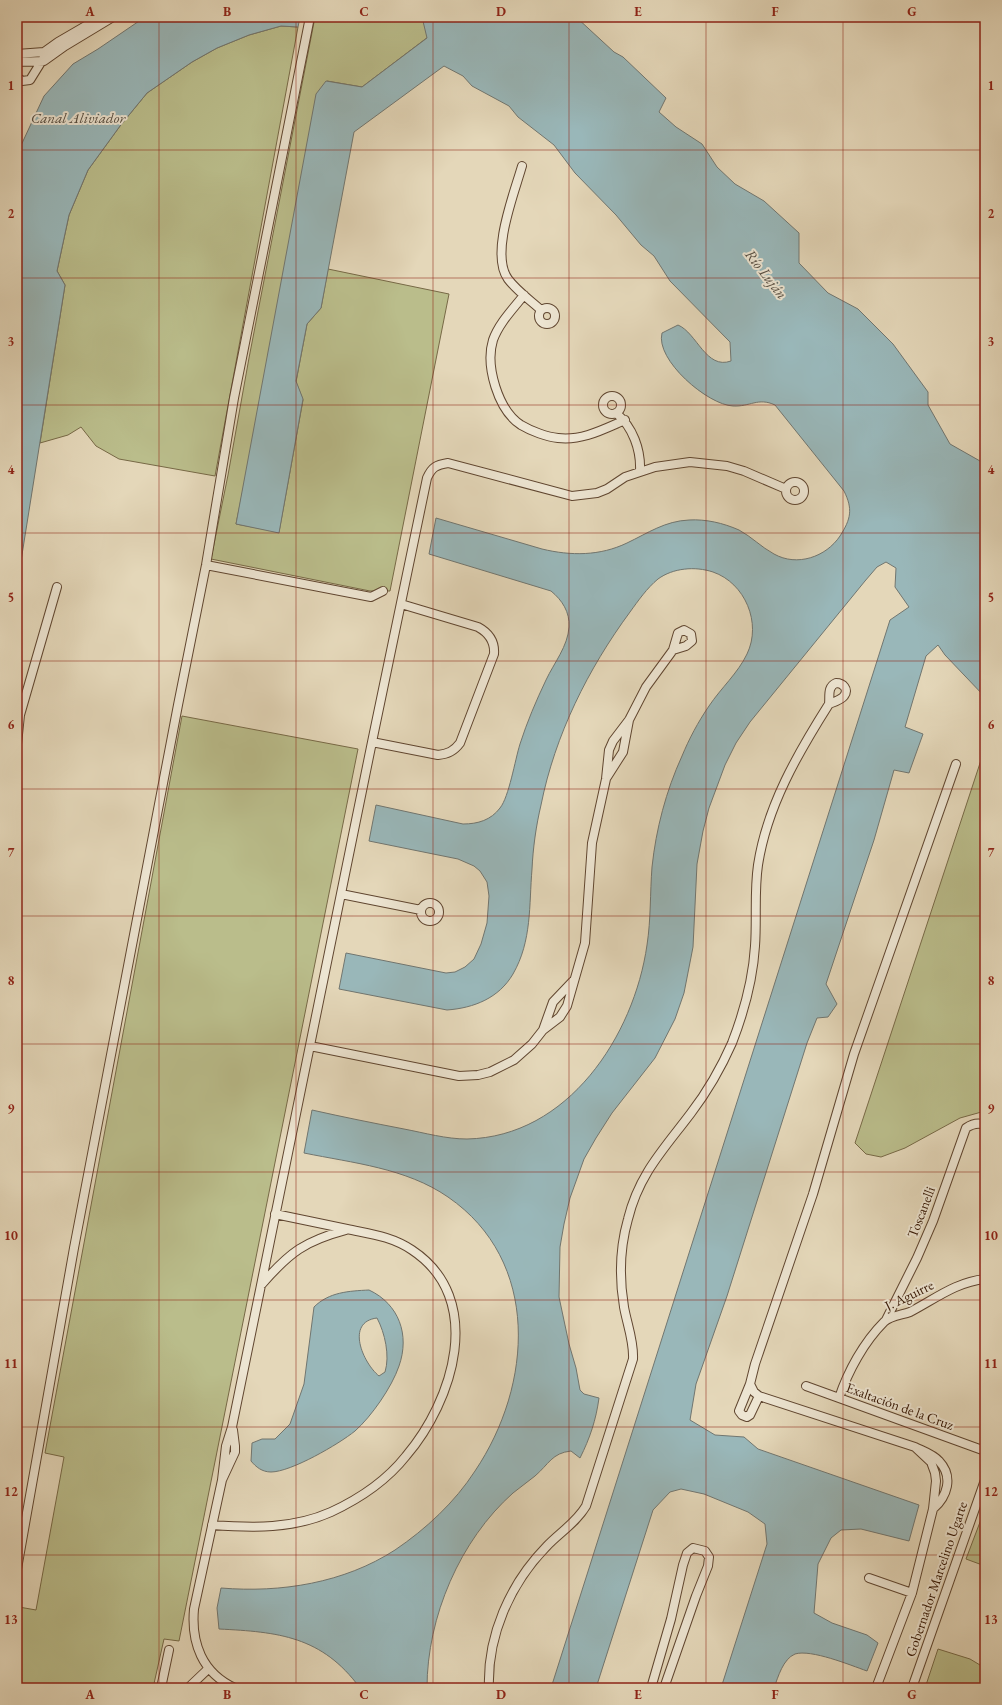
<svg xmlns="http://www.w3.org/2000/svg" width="1002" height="1705" font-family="'EB Garamond',serif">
	<rect width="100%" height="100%" fill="#e4d7b9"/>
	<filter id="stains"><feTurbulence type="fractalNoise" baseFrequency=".005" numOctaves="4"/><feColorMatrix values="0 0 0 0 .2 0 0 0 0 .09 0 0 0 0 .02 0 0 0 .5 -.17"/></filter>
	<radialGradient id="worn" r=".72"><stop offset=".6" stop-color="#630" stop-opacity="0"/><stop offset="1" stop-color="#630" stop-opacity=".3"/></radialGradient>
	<!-- green -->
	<path fill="#babd8b" stroke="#776946" d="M 315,17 L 422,17 L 428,37 L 362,87 L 327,81 L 236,524 L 279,532 L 303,400 L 296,382 L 307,324 L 321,308 L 328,269 L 449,294 L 390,591 L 370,591 L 211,559 L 228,475 L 249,358 Z
		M 281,26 L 298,27 L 215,476 L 119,459 L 96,446 L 81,427 L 68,435 L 40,443 L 65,285 L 57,271 L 69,215 L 88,170 L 120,126 L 147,93 L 192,62 L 217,48 L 249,35 Z
		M 182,716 L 358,749 L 179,1641 L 164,1639 L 153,1688 L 17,1688 L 17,1616 L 19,1607 L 36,1610 L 64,1457 L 45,1453 Z
		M 985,748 L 985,1111 L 960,1118 L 905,1148 L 881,1157 L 866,1154 L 855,1143 Z
		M 985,1509 L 985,1566 L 966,1559 Z
		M 938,1649 L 970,1659 L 985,1668 L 985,1688 L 925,1688 Z"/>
	<!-- water -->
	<path fill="#99b7b9" stroke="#717670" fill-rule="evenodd" d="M 145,17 L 300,17 L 298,27 L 281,26 L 249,35 L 217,48 L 192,62 L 147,93 L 120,126 L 88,170 L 69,215 L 57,271 L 65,285 L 17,586 L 17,154 L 44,96 L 73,64 L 98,49 Z
		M 422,17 L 576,17 L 614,52 L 623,57 L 666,98 L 659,112 L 676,127 L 702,144 L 717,167 L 735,184 L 764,201 L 799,233 L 799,263 L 828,293 L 858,309 L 893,344 L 928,392 L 928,405 L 950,444 L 980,461 L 985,467 L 985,697 L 945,655 L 938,645 L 926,656 L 905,727 L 923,734 L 909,773 L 894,770 L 874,840 L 826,984 L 837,1004 L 828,1017 L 817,1018 L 807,1043 L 727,1296 L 696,1384 L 690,1420 L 715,1435 L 744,1437 L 758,1449 L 919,1505 L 909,1541 L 861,1529 L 841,1530 L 831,1538 L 818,1564 L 814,1613 L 832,1623 L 867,1635 L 878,1643 L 867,1671 C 850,1665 811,1649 795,1654 C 783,1659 778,1677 774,1688 L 721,1688 L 767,1544 L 765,1524 L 748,1512 L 704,1494 L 681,1489 L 670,1492 L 653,1510 L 596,1688 L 551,1688 L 890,620 L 909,607 L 895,587 L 896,568 L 886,562 L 877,567 L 865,581 L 750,722 L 736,743 L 725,765 L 709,808 L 703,831 L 697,864 L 693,947 L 684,993 L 675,1019 L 655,1058 L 612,1113 L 596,1138 L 584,1159 L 570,1198 L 564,1224 L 560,1247 L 559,1297 L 569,1344 L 576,1368 L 580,1390 L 584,1394 L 599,1398 C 596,1420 590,1438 580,1458 L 571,1451 C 552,1453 549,1464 535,1476 C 528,1482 520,1487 513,1493 C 460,1540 427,1617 427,1688 L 360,1688 C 322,1636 278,1632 219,1629 L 217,1608 L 221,1588 C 281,1593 344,1583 395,1550 C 426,1529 455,1502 475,1471 C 533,1385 541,1261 448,1197 C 406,1168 353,1163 304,1153 L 312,1110 C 343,1117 373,1123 404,1129 C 425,1133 446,1139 467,1139 C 568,1137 634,1036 647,945 C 651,919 650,893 652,867 C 656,829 666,791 682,756 C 689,739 698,722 709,706 C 721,688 738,673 747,654 C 762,623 745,583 713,572 C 695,566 673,568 658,579 C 647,588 638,601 630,612 C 588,669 555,735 541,805 C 536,826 533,848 532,869 C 529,905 532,941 513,974 C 499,998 474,1008 447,1010 L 339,989 L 346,953 L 446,973 L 455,972 L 465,967 L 474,959 L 481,944 L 487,923 L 489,896 L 487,882 L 480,871 L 474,866 L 458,859 L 369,841 L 376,805 L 463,824 C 478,824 491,820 500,808 C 509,797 515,760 520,744 C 527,722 536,701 546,680 C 554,663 568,646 569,627 C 570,612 562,600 551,591 L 429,554 L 436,518 L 542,549 C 571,556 600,556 627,543 C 648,533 665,521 689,520 C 706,519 723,523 739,530 C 752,537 761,547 774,554 C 797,567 826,557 840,536 C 851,519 853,509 844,491 L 775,405 C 758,397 750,407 733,406 C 708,405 655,360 662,333 L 678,325 C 697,333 706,370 731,361 L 730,342 L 670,281 L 654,256 L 641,245 L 616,215 L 575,173 L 554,145 L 518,117 L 509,106 L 472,86 L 463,76 L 444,66 L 354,132 L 321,308 L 307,324 L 296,381 L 303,399 L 279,533 L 236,524 L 316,94 L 326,81 L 362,87 L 427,38 Z
		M 369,1290 C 399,1304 410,1335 399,1366 C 392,1387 371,1417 355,1431 C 339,1444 291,1472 271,1472 C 262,1472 256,1467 251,1461 L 252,1443 L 262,1439 L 275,1439 L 290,1424 L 304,1384 L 314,1307 C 329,1292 349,1291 369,1290 ZM 377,1318 C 385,1333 390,1356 385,1372 L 379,1376 C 363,1363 345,1322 377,1318 Z"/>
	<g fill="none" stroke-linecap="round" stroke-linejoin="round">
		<!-- minor casing -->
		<g stroke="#604630" stroke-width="10">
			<path id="minor" d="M 17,54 L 44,52 L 58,42 L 101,17
				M 17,62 L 44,61 L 65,46 L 113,17
				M 17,77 L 22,81 L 30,80 L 43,59
				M 522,166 C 514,194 490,254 508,279 C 517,291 530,300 541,310
				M 524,295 C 513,309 499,323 493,340 C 485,366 498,410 521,425 C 531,431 547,437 558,438 C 582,441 604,429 625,420
				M539 316a8 8 0 1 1 16 0a8 8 0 1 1-16 0Z
				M603 405a9 9 0 1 1 18 0a9 9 0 1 1-18 0Z
				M 616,413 C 633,427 641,450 640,471
				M786 491a9 9 0 1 1 18 0a9 9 0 1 1-18 0Z
				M 206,565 L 371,597 L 383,591
				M 684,630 L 691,634 L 692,641 L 686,646 L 673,650 L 678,633 Z
				M 836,683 C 843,683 849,689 844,696 C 841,700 834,702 829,704 C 830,696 827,687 836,683 Z
				M 372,742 L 438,755 C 448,754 454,751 460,743 L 494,654 C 495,641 489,633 478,627 L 401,604
				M 17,744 L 20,715 L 57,587
				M 607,777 L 623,752 L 629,720
				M 341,894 L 421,910
				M421 912a9 9 0 1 1 18 0a9 9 0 1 1-18 0Z
				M 543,1030 L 553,1002 L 573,981
				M 310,1046 L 459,1076 L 478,1075 L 490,1072 L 514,1060 L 532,1044 L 543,1030 L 560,1017 L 567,1006 L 585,943 L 592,843 L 606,779 L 609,750 L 613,741 L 629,720 L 646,687 L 673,650
				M 262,1284 C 290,1252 305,1241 346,1230
				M 886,1320 L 917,1258 L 933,1221 L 966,1128 C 972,1124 978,1122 985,1125
				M 750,1384 L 754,1392 L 759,1396 L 915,1447
				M 806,1386 L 985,1451
				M 759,1396 L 750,1415 L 747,1417 L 742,1415 L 739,1411 L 750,1384 L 755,1364 L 813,1194 L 854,1054 L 956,764
				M 839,1398 C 848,1371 864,1342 884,1322 C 890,1316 902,1315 910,1312 C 935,1299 956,1282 985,1279
				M 233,1430 L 235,1446 L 235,1452 L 222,1480 L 194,1609 C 191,1643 202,1673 235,1688
				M 222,1480 L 226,1446 L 232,1427 L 372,742 L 427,478 C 432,467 436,465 448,463 L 572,496 L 597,493 L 607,489 L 625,477 L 655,467 L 690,462 L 727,466 L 744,471 L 786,489
				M 212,1525 C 253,1528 293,1529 331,1512 C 359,1499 387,1480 406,1456 C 453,1401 486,1299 412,1250 C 391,1236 370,1234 347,1229 C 323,1224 299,1219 275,1214
				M 17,1569 L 74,1248 L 178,705 L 206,565 L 234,398 L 310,17
				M 869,1578 L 912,1593
				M 161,1688 L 169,1650
				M 188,1688 L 208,1669
				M 489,1688 C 487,1636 510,1584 546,1547 C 559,1533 576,1523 586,1506 L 633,1359 C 634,1341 627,1324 624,1307 C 619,1277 620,1247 628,1219 C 639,1174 664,1149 691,1113 C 707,1092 721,1068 732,1043 C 744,1012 753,979 755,946 C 757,919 754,892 758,865 C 767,806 798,753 829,704
				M 651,1688 L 671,1619 L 683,1565 L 687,1553 L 693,1548 L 705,1551 L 709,1557 L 708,1566 L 696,1596 L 664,1688
				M 876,1688 L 912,1593 L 933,1509 L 936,1481 L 935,1473 L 931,1462 L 915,1447 C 923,1451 933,1454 939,1461 C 954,1477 947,1497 933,1509
				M 912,1688 L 985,1480"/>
		</g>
		<!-- minor -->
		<use href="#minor" stroke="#ede5d2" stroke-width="8"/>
	</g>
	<!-- grid -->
	<path fill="none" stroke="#8f2418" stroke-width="1" stroke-opacity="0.55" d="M 159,17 L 159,1688M 296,17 L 296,1688M 433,17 L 433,1688M 569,17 L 569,1688M 706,17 L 706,1688M 843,17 L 843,1688M 17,150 L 985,150M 17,278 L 985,278M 17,405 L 985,405M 17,533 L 985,533M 17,661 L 985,661M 17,789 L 985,789M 17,916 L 985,916M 17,1044 L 985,1044M 17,1172 L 985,1172M 17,1300 L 985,1300M 17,1427 L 985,1427M 17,1555 L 985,1555"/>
	<g text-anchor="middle" stroke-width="4" stroke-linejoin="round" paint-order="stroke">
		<!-- street labels -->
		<g font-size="14" fill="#341502" stroke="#ede5d2">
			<text transform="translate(921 1212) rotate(-69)" y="5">Toscanelli</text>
			<text transform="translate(909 1295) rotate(-26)" y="5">J. Aguirre</text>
			<text transform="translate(900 1406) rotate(20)" y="5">Exaltación de la Cruz</text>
			<text transform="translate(936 1579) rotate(-71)" y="5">Gobernador Marcelino Ugarte</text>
		</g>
		<!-- water labels -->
		<g font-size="15" font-style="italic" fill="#574e42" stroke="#ede5d2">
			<text x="78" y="123">Canal Aliviador</text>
			<text transform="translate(766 274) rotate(52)" y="5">Río Luján</text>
		</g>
	</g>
	<!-- margin -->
	<rect width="1002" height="1705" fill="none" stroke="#e4d7b9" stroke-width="44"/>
	<rect x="22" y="22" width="958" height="1661" fill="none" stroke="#8f2418" stroke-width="1.5"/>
	<g font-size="13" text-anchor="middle" font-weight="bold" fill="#8f2418">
		<text x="90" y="16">A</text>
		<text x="227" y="16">B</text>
		<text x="364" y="16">C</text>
		<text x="501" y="16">D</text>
		<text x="638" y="16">E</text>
		<text x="775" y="16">F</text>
		<text x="912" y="16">G</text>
		<text x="11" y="90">1</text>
		<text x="991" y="90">1</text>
		<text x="11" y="218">2</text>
		<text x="991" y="218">2</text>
		<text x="11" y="346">3</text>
		<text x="991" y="346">3</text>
		<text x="11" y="474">4</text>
		<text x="991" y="474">4</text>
		<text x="11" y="602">5</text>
		<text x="991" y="602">5</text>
		<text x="11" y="729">6</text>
		<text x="991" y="729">6</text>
		<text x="11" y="857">7</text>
		<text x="991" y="857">7</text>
		<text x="11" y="985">8</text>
		<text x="991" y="985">8</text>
		<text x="11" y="1113">9</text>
		<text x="991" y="1113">9</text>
		<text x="11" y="1240">10</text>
		<text x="991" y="1240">10</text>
		<text x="11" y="1368">11</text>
		<text x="991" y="1368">11</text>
		<text x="11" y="1496">12</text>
		<text x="991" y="1496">12</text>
		<text x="11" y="1624">13</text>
		<text x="991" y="1624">13</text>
		<text x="90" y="1699">A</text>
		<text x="227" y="1699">B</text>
		<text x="364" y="1699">C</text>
		<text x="501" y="1699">D</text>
		<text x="638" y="1699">E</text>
		<text x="775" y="1699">F</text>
		<text x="912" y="1699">G</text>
	</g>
	<rect width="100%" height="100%" filter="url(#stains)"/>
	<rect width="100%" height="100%" fill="url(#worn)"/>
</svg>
